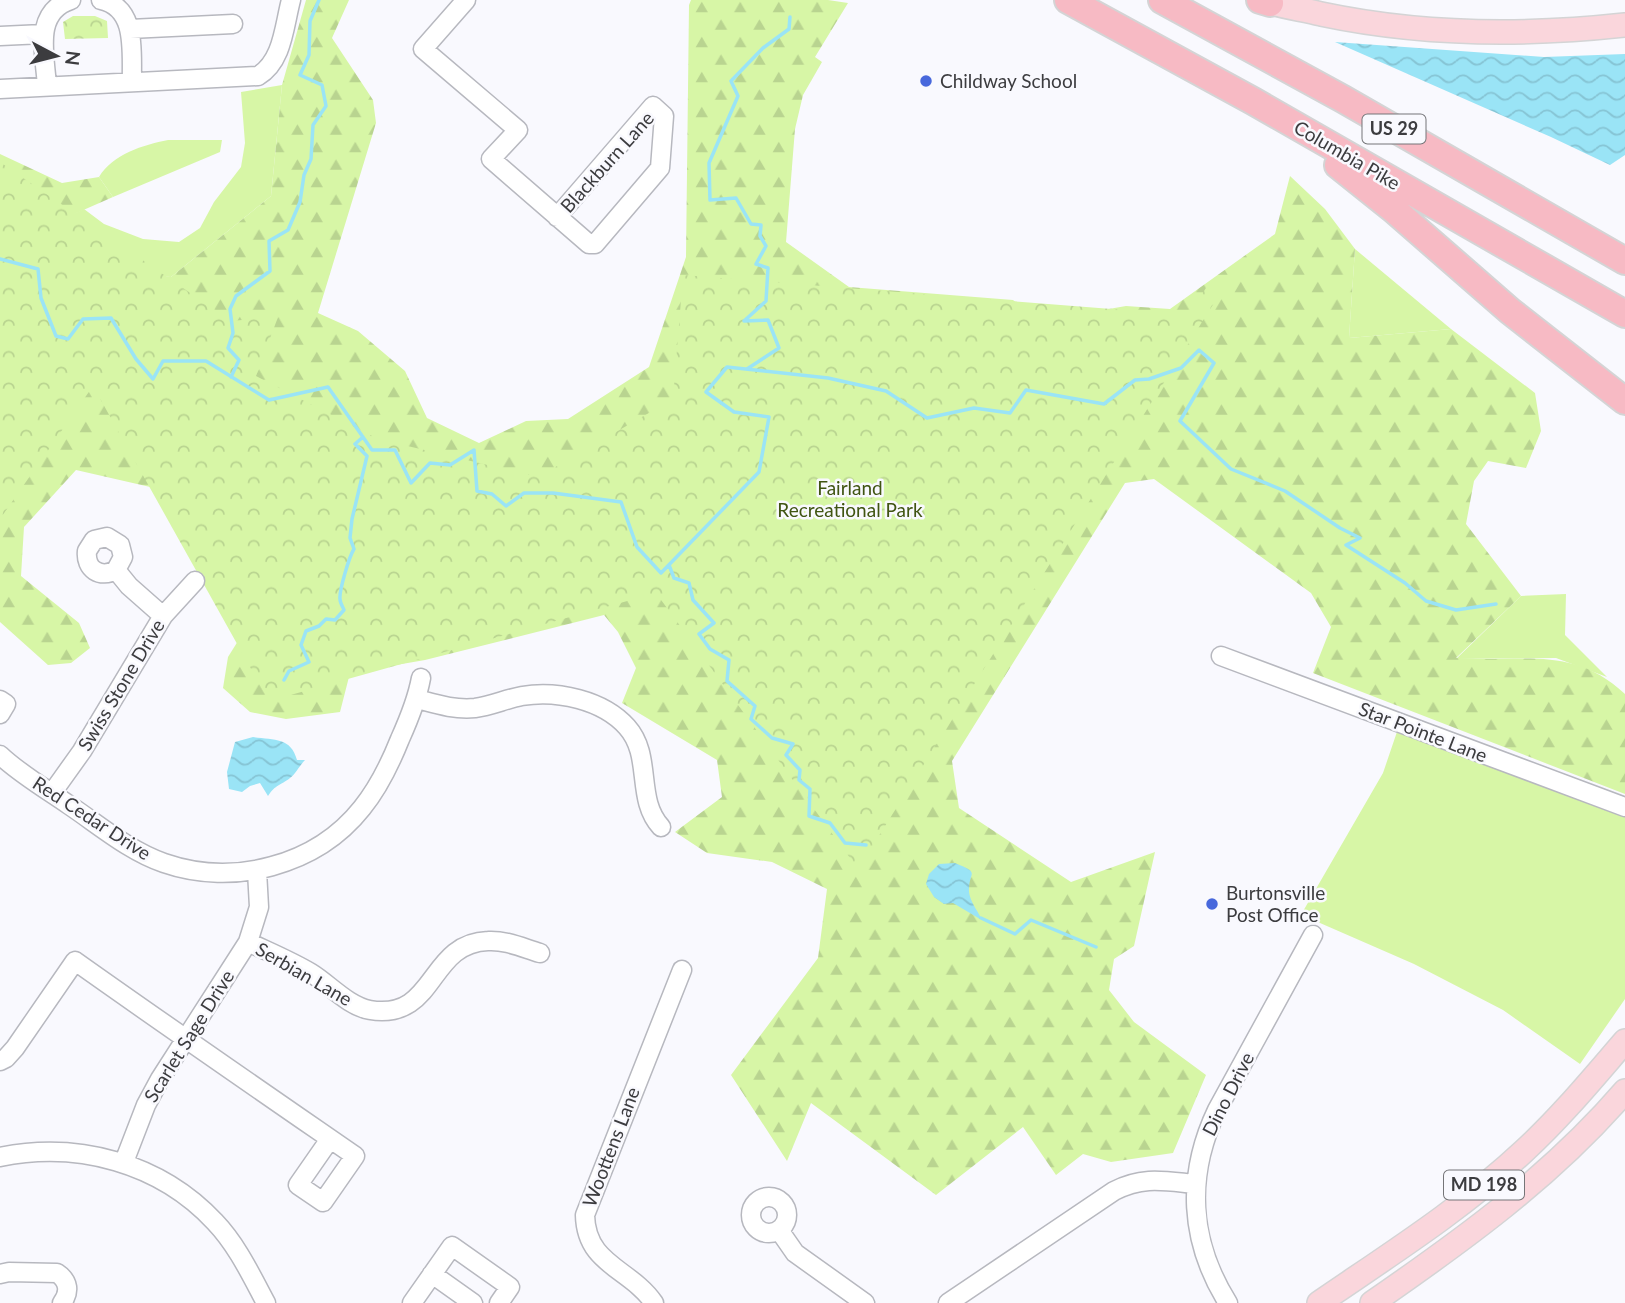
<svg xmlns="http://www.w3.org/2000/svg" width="1625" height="1303" font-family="Lato,sans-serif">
	<defs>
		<pattern id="forest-firs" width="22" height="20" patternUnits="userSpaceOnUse" patternTransform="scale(1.75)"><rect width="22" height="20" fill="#d7f6a6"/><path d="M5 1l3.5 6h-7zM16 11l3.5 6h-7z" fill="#b9d490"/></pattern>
		<pattern id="park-crowns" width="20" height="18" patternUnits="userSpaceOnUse" patternTransform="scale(1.75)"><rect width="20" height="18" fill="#d7f6a6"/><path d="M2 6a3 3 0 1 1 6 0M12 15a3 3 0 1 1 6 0" fill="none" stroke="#b9d490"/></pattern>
		<pattern id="water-waves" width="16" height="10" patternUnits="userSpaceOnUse" patternTransform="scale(1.75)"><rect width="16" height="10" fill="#9ae4f6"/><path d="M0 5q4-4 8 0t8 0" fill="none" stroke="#86c4d4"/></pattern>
	</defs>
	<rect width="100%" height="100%" fill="#f9f9fe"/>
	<!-- grass -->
	<path fill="#d7f6a6" d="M 282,85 L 271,196 L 171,277 L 105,274 L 71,215 L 84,209 L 104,224 L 143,239 L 179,242 L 200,228 L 214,202 L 241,167 L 245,143 L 241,92 Z
		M 168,140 L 222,140 L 220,152 L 113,197 L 99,177 C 113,154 143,145 168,140 Z
		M 1355,249 L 1451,329 L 1349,338 Z
		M 1566,594 L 1565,635 L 1607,677 L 1556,658 L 1456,659 L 1521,596 Z
		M 1400,723 L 1625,807 L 1625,999 L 1580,1064 L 1503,1010 L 1414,964 L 1320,923 L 1302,913 L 1383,773 Z"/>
	<!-- forest -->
	<path fill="url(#forest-firs)" d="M 306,0 L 349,0 L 332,38 L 373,100 L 376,123 L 318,313 L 358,331 L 405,371 L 427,418 L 479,443 L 526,421 L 568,419 L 649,367 L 686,257 L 689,5 L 691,0 L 828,0 L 848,3 L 815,57 L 822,62 L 803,95 L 795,129 L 786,242 L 849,287 L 1013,300 L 1046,326 L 1080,314 L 1126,306 L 1170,309 L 1275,234 L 1290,176 L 1325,209 L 1355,249 L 1349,338 L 1451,329 L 1535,393 L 1541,431 L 1526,468 L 1488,461 L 1474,481 L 1466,524 L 1521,596 L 1456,658 C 1521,663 1572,644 1625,694 L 1625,794 L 1313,673 L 1331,627 L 1311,593 L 1154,479 L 1125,483 L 952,761 L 959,808 L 1071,882 L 1155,852 L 1134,946 L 1114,959 L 1109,990 L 1134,1022 L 1206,1075 L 1173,1153 L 1111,1162 L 1083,1154 L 1056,1175 L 1023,1127 L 936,1195 L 811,1103 L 787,1161 L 731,1075 L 818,958 L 827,889 L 772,862 L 707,853 L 675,832 L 722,797 L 717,760 L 622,703 L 636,668 L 618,632 L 604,615 L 425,660 L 350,673 L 340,712 L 286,719 L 250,712 L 223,688 L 228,657 L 243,633 L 159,489 L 76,470 L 24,527 L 21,576 L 79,623 L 90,648 L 71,663 L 48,665 L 0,622 L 0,154 L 62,183 L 99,177 L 113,197 L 72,215 L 105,274 L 171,277 L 271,196 L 282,85 Z"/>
	<!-- park -->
	<path fill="url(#park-crowns)" d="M 73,16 L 95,16 L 107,21 L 108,38 L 65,39 L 63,22 Z
		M 0,162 L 231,321 L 278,317 L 256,376 L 378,439 L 538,477 L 673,399 L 683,275 L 1188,315 L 1208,285 L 1219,295 L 858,869 L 656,593 L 269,701 L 93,386 L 0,519 Z"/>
	<!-- water -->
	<path fill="url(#water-waves)" d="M 1335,42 L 1544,57 L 1625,54 L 1625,155 L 1610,165 L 1551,137 Z
		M 253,737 C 274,740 291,737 297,760 L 305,760 C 299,766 296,774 290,778 C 280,786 276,784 268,796 L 260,783 L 250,786 L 242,792 L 229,789 L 227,772 L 235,742 Z
		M 955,863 C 982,874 968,871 969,892 C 970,901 977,910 981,918 L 980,919 L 953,903 L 944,904 L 934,897 L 926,884 L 929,874 L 939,864 Z"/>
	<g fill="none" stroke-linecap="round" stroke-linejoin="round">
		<!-- stream -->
		<path stroke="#9ae4f6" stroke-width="3.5" d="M 0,259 L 38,269 L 41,298 L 56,336 L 68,339 L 83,319 L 111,318 L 136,359 L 153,379 L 163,361 L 206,361 L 269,400 L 328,387 L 372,450 L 395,450 L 411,483 L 430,463 L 450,465 L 474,450 L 477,491 L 492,494 L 506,506 L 524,493 L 553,493 L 621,502 L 637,547 L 661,573 L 759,472 L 769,417 L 734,412 L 706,392 L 727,367 L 828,378 L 886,391 L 927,418 L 974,408 L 1010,413 L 1026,390 L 1104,404 L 1135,380 L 1149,379 L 1181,368 L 1199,350 L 1214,363 L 1180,421 L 1231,469 L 1285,491 L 1340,528 L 1360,538 L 1346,545 L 1405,583 L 1426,601 L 1456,610 L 1496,604
			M 747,369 L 779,348 L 768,320 L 744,321 L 766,301 L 768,268 L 756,264 L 766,246 L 760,236 L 761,225 L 751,224 L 736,198 L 710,200 L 709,163 L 738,96 L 731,81 L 763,48 L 789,29 L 790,17
			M 231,377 L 239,360 L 228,348 L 233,333 L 230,309 L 236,296 L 270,271 L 269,241 L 288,230 L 300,202 L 304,175 L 311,159 L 313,125 L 326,106 L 322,85 L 300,75 L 309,55 L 310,21 L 319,0
			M 669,565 L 674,578 L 689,583 L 693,600 L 714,623 L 699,634 L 710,649 L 729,660 L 727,681 L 755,706 L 751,719 L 772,738 L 793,744 L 786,755 L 800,770 L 799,780 L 810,789 L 809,816 L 830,823 L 845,843 L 866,845
			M 284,680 L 289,671 L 309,662 L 301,645 L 306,631 L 319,626 L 326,619 L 335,620 L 344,610 C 343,607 340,603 340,599 C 339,591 349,557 354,549 L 350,538 L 352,519 L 367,456 L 355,444 L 363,437
			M 981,918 L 1015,934 L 1031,920 L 1096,947"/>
		<!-- minor casing -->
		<g stroke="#b7b8bf" stroke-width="21">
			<path id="minor" d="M 101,0 C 138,8 131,53 132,82
				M 466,0 L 423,49 L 518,130 L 491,159 L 589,244 L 595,244 L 660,168 L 664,116 L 653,106 L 557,217
				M 130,29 L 233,24
				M 0,36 L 43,34
				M 47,86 C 45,55 33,12 71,0
				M 0,89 L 258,76 C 283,61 284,26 291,0
				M 116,570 C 100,579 85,569 87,551 L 94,540 L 107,537 L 120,545 L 123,557 L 116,570 L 129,586 L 163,616
				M 1221,656 L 1625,807
				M 417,699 C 436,704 454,710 475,708 C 491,706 506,699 522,696 C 557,690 603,700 627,727 C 653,756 635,799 661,827
				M 0,700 L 6,704 L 0,714
				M 0,755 C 20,774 46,789 69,805 C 99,825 129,851 164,863 C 233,887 316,866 362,808 C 379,787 390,764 400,739 C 409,719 417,700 421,678
				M 52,793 L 82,751 L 163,616 L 195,581
				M 248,942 C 269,952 291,961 311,973 C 329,984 348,1006 370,1010 C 437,1021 427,943 488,941 C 506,940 523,948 540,953
				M 0,1061 L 6,1058 L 15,1048 L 75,961 C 168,1027 261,1091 355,1156 L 323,1202 L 298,1185 L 330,1139
				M 0,1157 C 78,1141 160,1163 215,1222 C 237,1245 251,1275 266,1303
				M 124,1162 L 146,1105 L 160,1079 L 248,942 L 259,907 L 257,871
				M751 1215a18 18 0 1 1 36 0a18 18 0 1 1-36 0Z
				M 779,1230 L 795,1253 L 865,1303
				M 0,1274 L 9,1272 L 57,1273 C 69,1281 70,1292 62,1303
				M 432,1274 L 473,1303
				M 412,1303 L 452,1246 L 510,1287 L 499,1303
				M 654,1303 C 630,1268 586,1265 585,1215 L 682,970
				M 948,1303 L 1114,1191 C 1143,1176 1164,1181 1195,1184
				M 1228,1303 C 1189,1241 1186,1175 1217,1110 L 1313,935"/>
		</g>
		<!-- major casing -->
		<g stroke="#d4d4d5" stroke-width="26">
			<path id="major" d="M 1263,0 C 1281,7 1302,9 1321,14 C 1420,35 1524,36 1625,25
				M 1319,1303 C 1389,1255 1462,1209 1524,1151 C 1561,1117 1593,1078 1625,1041
				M 1372,1303 C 1463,1240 1552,1176 1625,1091"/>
		</g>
		<!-- highway casing -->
		<g stroke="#d4d4d5" stroke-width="30">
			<path id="highway" d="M 1068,0 L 1253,101 L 1625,314
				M 1162,0 L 1343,99 L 1625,261
				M 1260,0 L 1270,3
				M 1338,165 L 1393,209 L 1510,311 L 1625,401"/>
		</g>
		<!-- minor -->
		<use href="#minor" stroke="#fff" stroke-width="18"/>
		<!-- major -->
		<use href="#major" stroke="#fad6dc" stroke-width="23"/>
		<!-- highway -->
		<use href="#highway" stroke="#f7bac4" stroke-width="26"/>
	</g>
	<!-- markers -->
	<g fill="#4868dc" stroke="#f9f9fe" stroke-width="2.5">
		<circle cx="926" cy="81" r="7"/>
		<circle cx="1212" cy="904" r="7"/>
	</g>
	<g text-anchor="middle" stroke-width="5" stroke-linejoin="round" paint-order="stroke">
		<!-- shield labels -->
		<g fill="#f9f9fe" stroke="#757578" stroke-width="2">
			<rect x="1362.5" y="114.5" width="63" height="29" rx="5"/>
			<rect x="1444" y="1170.5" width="80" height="29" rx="5"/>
		</g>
		<g font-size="18" font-weight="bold" fill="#3c3c3f">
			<text x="1394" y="135">US 29</text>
			<text x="1484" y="1191">MD 198</text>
		</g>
		<!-- poi labels -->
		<g font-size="19" fill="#3c3c3f" stroke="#f9f9fe" text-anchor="start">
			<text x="940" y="88">Childway School</text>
			<text x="1226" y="900">Burtonsville<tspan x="1226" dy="22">Post Office</tspan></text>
		</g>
		<!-- street labels -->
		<g font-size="19" fill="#3c3c3f" stroke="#f9f9fe">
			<text transform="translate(1347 155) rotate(30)" y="7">Columbia Pike</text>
			<text transform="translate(607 162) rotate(-48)" y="7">Blackburn Lane</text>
			<text transform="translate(121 685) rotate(-59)" y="7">Swiss Stone Drive</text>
			<text transform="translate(1423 732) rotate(21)" y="7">Star Pointe Lane</text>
			<text transform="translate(92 818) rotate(33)" y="7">Red Cedar Drive</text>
			<text transform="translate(304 974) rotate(30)" y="7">Serbian Lane</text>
			<text transform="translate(189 1036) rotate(-58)" y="7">Scarlet Sage Drive</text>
			<text transform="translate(1228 1094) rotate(-63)" y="7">Dino Drive</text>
			<text transform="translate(611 1147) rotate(-69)" y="7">Woottens Lane</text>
		</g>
		<!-- park labels -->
		<g font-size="19" fill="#405512" stroke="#f9f9fe">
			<text x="850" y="495">Fairland<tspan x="850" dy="22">Recreational Park</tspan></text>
		</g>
	</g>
	<!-- north arrow -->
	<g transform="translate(56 56) rotate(97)" stroke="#f9f9fe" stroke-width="5" paint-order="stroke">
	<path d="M0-5L12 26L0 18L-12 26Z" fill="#3c3c3f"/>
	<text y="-10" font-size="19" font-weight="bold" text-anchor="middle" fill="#3c3c3f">N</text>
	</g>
</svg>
